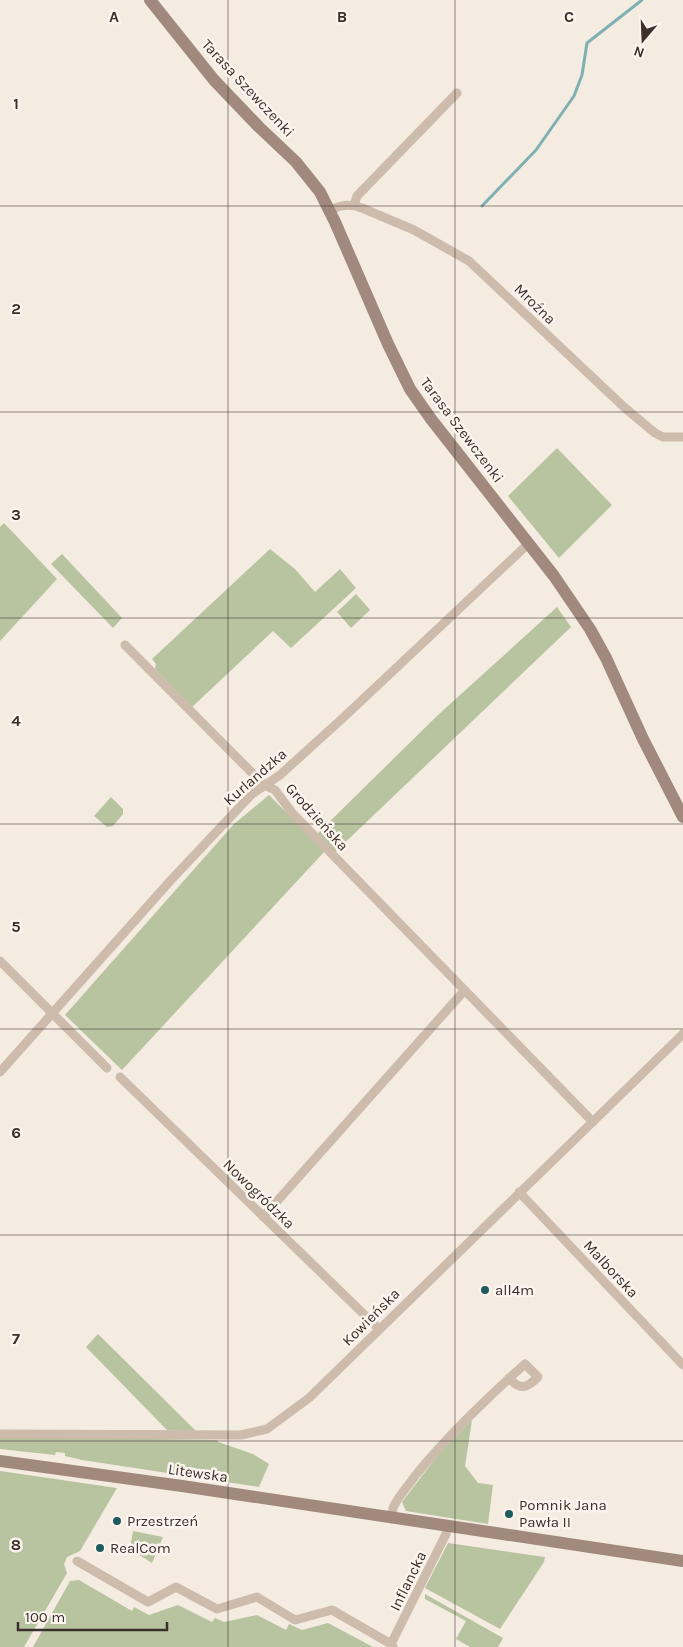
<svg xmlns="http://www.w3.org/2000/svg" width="683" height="1647" font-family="Karla,sans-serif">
	<rect width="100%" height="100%" fill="#f4ebe1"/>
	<!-- green -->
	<path fill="#b8c4a0" d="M 557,448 L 612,505 L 559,558 L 508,496 Z
		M 4,523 L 57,579 L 0,641 L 0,527 Z
		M 270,549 L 295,569 L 315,592 L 340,569 L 356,588 L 291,648 L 273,631 L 192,707 L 155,669 L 156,664 L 152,659 Z
		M 62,554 L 122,618 L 113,628 L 51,564 Z
		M 356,594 L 370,610 L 351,628 L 337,612 Z
		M 557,607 L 571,627 L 334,853 L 317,834 L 438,715 Z
		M 269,795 L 325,851 L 122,1070 L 65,1015 L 234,824 Z
		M 111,797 L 123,809 L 123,814 L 113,826 L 107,827 L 94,816 Z
		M 98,1334 L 197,1432 L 167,1430 L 86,1347 Z
		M 472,1420 L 465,1466 L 478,1483 L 493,1485 L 488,1524 L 406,1511 L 402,1502 L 438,1455 Z
		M 0,1436 L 217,1440 L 218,1442 L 253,1454 L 269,1464 L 259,1487 L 82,1460 L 65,1456 L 65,1453 L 56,1452 L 55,1455 L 0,1449 Z
		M 0,1471 L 117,1488 L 80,1551 L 67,1557 L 64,1564 L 67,1573 L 24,1647 L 0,1647 Z
		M 133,1531 L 163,1537 L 152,1563 L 130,1549 Z
		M 448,1543 L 545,1557 L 544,1562 L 500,1629 L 425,1588 Z
		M 79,1580 L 132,1611 L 134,1607 L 149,1615 L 178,1605 L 212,1622 L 215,1618 L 224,1622 L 257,1615 L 286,1630 L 289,1624 L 302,1630 L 328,1623 L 373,1647 L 33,1647 L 70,1581 Z
		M 425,1594 L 503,1638 L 498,1647 L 470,1647 L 456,1639 L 466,1621 L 425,1599 Z"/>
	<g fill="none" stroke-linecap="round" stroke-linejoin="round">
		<!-- stream -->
		<path stroke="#7fb0b2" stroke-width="3" d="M 482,206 L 536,150 L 574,96 L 582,75 L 587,43 L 642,0"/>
		<!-- street -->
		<path stroke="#cdbbac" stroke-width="9" d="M 354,205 L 357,196 L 457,93
			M 330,211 C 340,204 351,204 362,208 L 414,230 L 469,261 L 625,408 L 655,433 L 663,437 L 683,437
			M 125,645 L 264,785 L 275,790 L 293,814 L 593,1122
			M 0,961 L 107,1068
			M 0,1072 L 171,880 L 252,794 L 280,775 L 344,717 L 528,544
			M 120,1077 L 379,1329
			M 519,1192 L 683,1365
			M 263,1217 L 464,991
			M 0,1434 L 241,1435 L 267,1429 L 309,1398 L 683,1034
			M 392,1519 C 392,1514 392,1508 395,1504 C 400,1494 409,1485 415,1476 C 448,1435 486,1399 525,1364 L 538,1377 C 527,1388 520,1391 509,1378
			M 77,1561 L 148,1602 L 176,1587 L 217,1609 L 257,1597 L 295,1620 L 332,1610 L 391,1644
			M 393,1647 L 391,1644 L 446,1534 L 447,1527"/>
		<!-- secondary -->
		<path stroke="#a18a7d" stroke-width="12" d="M 150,0 L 214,80 L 259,127 L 296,162 L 320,192 L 335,222 L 388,344 L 410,389 L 431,419 L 554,576 L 590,629 L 606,658 L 643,739 L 683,817
			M 0,1461 L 182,1486 L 683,1561"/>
	</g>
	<!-- grid -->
	<path fill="none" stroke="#3b302b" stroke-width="1" stroke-opacity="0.55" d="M 228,0 L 228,1647M 455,0 L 455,1647M 0,206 L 683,206M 0,412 L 683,412M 0,618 L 683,618M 0,824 L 683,824M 0,1029 L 683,1029M 0,1235 L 683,1235M 0,1441 L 683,1441"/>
	<!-- markers -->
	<g fill="#1f5a5e" stroke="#fbf5ee" stroke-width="2">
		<circle cx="485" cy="1290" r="5"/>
		<circle cx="509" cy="1514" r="5"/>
		<circle cx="117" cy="1521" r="5"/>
		<circle cx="100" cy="1548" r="5"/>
	</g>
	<g text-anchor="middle" stroke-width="5" stroke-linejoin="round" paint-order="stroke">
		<!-- street labels -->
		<g font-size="15" fill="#3b302b" stroke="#fbf5ee">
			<text transform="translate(248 88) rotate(47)" y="5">Tarasa Szewczenki</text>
			<text transform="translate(535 304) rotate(44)" y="5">Mroźna</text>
			<text transform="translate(462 430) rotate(53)" y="5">Tarasa Szewczenki</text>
			<text transform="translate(255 777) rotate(-41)" y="5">Kurlandzka</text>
			<text transform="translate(317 817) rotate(48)" y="5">Grodzieńska</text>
			<text transform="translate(259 1194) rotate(44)" y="5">Nowogródzka</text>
			<text transform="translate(611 1269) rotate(47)" y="5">Malborska</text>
			<text transform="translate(371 1317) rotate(-45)" y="5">Kowieńska</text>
			<text transform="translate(198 1473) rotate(8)" y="5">Litewska</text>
			<text transform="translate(408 1581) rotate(-64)" y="5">Inflancka</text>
		</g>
		<!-- poi labels -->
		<g font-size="15" fill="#3b302b" stroke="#fbf5ee" text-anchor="start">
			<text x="495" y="1295">all4m</text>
			<text x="519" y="1510">Pomnik Jana<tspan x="519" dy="17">Pawła II</tspan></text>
			<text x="127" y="1526">Przestrzeń</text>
			<text x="110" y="1553">RealCom</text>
		</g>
	</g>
	<g font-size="16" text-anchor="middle" font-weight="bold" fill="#3b302b" stroke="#fbf5ee" stroke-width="5" stroke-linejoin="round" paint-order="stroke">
		<text x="114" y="22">A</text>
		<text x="342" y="22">B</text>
		<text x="569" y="22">C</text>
		<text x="16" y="109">1</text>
		<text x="16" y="314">2</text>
		<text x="16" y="520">3</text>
		<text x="16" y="726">4</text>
		<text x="16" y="932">5</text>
		<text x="16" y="1138">6</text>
		<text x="16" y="1344">7</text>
		<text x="16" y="1550">8</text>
	</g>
	<!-- north arrow -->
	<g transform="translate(643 40) rotate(199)" stroke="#fbf5ee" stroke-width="4" paint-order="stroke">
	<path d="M0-4L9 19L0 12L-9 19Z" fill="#3b302b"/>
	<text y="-8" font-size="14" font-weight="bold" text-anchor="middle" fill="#3b302b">N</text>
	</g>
	<!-- scale -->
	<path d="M18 1622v8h149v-8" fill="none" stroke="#3b302b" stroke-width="2.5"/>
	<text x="25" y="1622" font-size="15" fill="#3b302b" stroke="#fbf5ee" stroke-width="4" paint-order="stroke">100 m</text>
</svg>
